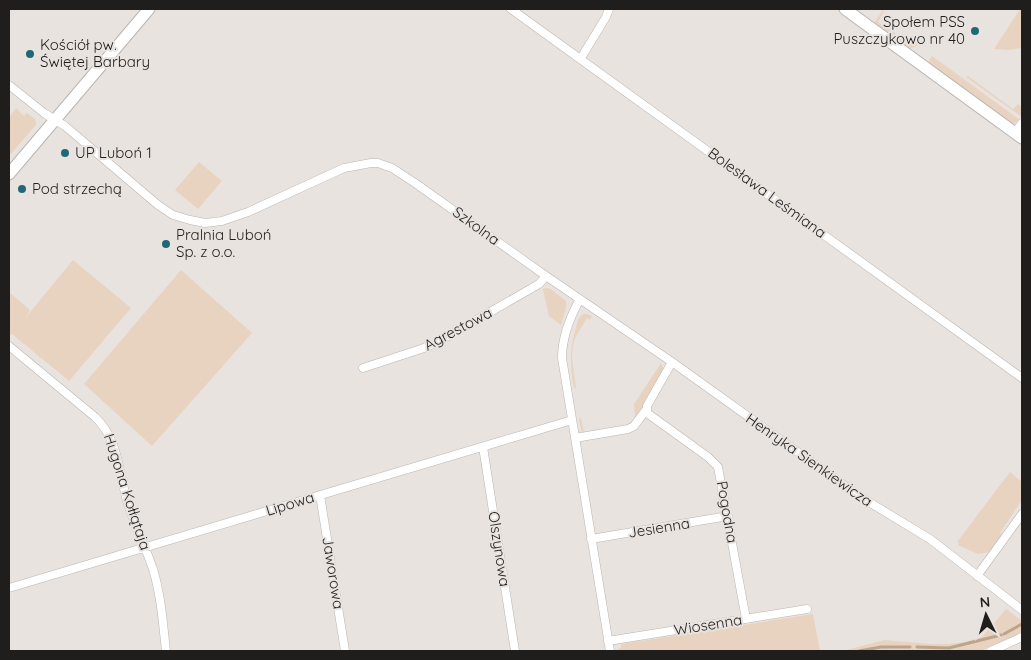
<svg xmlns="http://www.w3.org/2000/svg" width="1031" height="660" font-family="Quicksand,sans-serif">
	<rect width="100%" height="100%" fill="#e8e3df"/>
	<!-- green -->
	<path fill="#e8d3c0" d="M 1020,9 L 1022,9 L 1022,48 L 1008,50 L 994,49 Z
		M 883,10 L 884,11 L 878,22 L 913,46 L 917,40 L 921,41 C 917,46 914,49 907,47 L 874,23 Z
		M 932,56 L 1020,120 L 1014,123 L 1009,122 L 928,63 Z
		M 968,76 L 1013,109 L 1018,104 L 1022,107 L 1022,117 L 966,77 Z
		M 16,108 L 24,116 L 27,113 L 35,119 L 36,125 L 9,156 L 9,117 Z
		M 199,162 L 222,181 L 198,209 L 175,190 Z
		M 73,260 L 131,308 L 69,381 L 12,334 L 9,336 L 9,292 L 30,310 L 26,317 Z
		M 181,270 L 252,333 L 152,446 L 84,384 Z
		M 547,288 L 551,289 L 566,301 L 566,308 L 561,325 L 549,316 L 543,289 Z
		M 583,314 L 587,314 L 592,316 L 590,320 L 587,318 L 575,338 L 573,345 L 572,359 L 576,388 L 574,388 C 570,365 569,351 576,328 C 577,323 578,318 583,314 Z
		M 661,363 L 663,368 L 663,372 C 657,381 651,390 646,399 C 641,410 637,422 625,428 L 585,434 L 582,433 L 579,419 L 581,418 L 584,433 L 624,427 L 635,419 L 634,404 Z
		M 1010,472 L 1022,482 L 1022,500 L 1000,533 L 1002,535 L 991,552 L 978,554 L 958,545 L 959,543 L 957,542 Z
		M 1006,609 L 1022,621 L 1022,632 L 981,651 L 842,651 L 885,640 L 930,644 L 949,644 L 965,642 L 982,637 Z
		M 813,614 L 820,651 L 617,651 L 621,647 L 621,644 Z"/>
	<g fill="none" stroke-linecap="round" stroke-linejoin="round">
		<!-- stream -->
		<path stroke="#bda48d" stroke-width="3" d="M 1004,634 L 1022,624
			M 917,647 L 949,648 L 1001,635
			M 859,651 L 881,647 L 910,647"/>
		<!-- street casing -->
		<g stroke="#bab5b1" stroke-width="9">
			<path id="street" d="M 511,9 L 1022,378
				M 581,58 L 606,17 L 609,9
				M 9,85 L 44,113 L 65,126 L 158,205 L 173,215 L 190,220 L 205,223 L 222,221 L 248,212 L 344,168 L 371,163 L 378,163 L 392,168 L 415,183 L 546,276 L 672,362 L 859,496 L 930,539 L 1022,610
				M 1015,132 L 1022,123
				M 580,299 C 570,317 562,337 562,358 L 610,651
				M 9,346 L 95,417 C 118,438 119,472 127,501 C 134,524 145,546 153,569 C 161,595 163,624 166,651
				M 672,362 L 647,406 L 647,413 L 708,457 L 718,467 L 746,619
				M 363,368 L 421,349 L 436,343 L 539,284 L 546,276
				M 575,438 L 628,429 L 634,426 L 646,410
				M 483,447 L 515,651
				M 320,495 L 345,651
				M 591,539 L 728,516
				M 977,576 L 1022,514
				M 9,588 L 572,420
				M 608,641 L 807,609
				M 991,651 L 1022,637"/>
		</g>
		<!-- secondary casing -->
		<g stroke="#bab5b1" stroke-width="13">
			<path id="secondary" d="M 845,9 L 1022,138
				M 9,174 L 149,9"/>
		</g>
		<!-- street -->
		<use href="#street" stroke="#fff" stroke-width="8"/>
		<!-- secondary -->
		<use href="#secondary" stroke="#fff" stroke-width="11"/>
	</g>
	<!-- markers -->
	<g fill="#216876" stroke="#e8e3df" stroke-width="2">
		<circle cx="975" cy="31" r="5"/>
		<circle cx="30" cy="54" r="5"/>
		<circle cx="65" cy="153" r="5"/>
		<circle cx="22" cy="189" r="5"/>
		<circle cx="166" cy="244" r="5"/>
	</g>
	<g text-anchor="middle" stroke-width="4" stroke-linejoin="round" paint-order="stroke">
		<!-- poi labels -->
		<g font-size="15" fill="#201e1d" stroke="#e8e3df" text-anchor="start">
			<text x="965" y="27" text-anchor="end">Społem PSS<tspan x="965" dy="17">Puszczykowo nr 40</tspan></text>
			<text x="40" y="50">Kościół pw.<tspan x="40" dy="17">Świętej Barbary</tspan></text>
			<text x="75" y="158">UP Luboń 1</text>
			<text x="32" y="194">Pod strzechą</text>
			<text x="176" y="240">Pralnia Luboń<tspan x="176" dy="17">Sp. z o.o.</tspan></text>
		</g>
		<!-- street labels -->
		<g font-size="15" fill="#201e1d" stroke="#e8e3df">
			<text transform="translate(767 193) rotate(36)" y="5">Bolesława Leśmiana</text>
			<text transform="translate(476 226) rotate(36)" y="5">Szkolna</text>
			<text transform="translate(458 329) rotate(-28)" y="5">Agrestowa</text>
			<text transform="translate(809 460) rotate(35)" y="5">Henryka Sienkiewicza</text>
			<text transform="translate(127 492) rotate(72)" y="5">Hugona Kołłątaja</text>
			<text transform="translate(290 504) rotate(-17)" y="5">Lipowa</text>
			<text transform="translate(727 512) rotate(80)" y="5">Pogodna</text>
			<text transform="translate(659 528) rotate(-9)" y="5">Jesienna</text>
			<text transform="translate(499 549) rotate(81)" y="5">Olszynowa</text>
			<text transform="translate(333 573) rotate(81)" y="5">Jaworowa</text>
			<text transform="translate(708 625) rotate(-9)" y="5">Wiosenna</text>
		</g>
	</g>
	<!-- border -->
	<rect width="1031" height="660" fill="none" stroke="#201e1d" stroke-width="20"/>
	<!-- north arrow -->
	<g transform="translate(986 615) rotate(355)" stroke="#e8e3df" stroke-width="4" paint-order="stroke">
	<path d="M0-4L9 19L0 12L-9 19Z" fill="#201e1d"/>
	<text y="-8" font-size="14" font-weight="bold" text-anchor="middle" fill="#201e1d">N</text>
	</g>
</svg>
